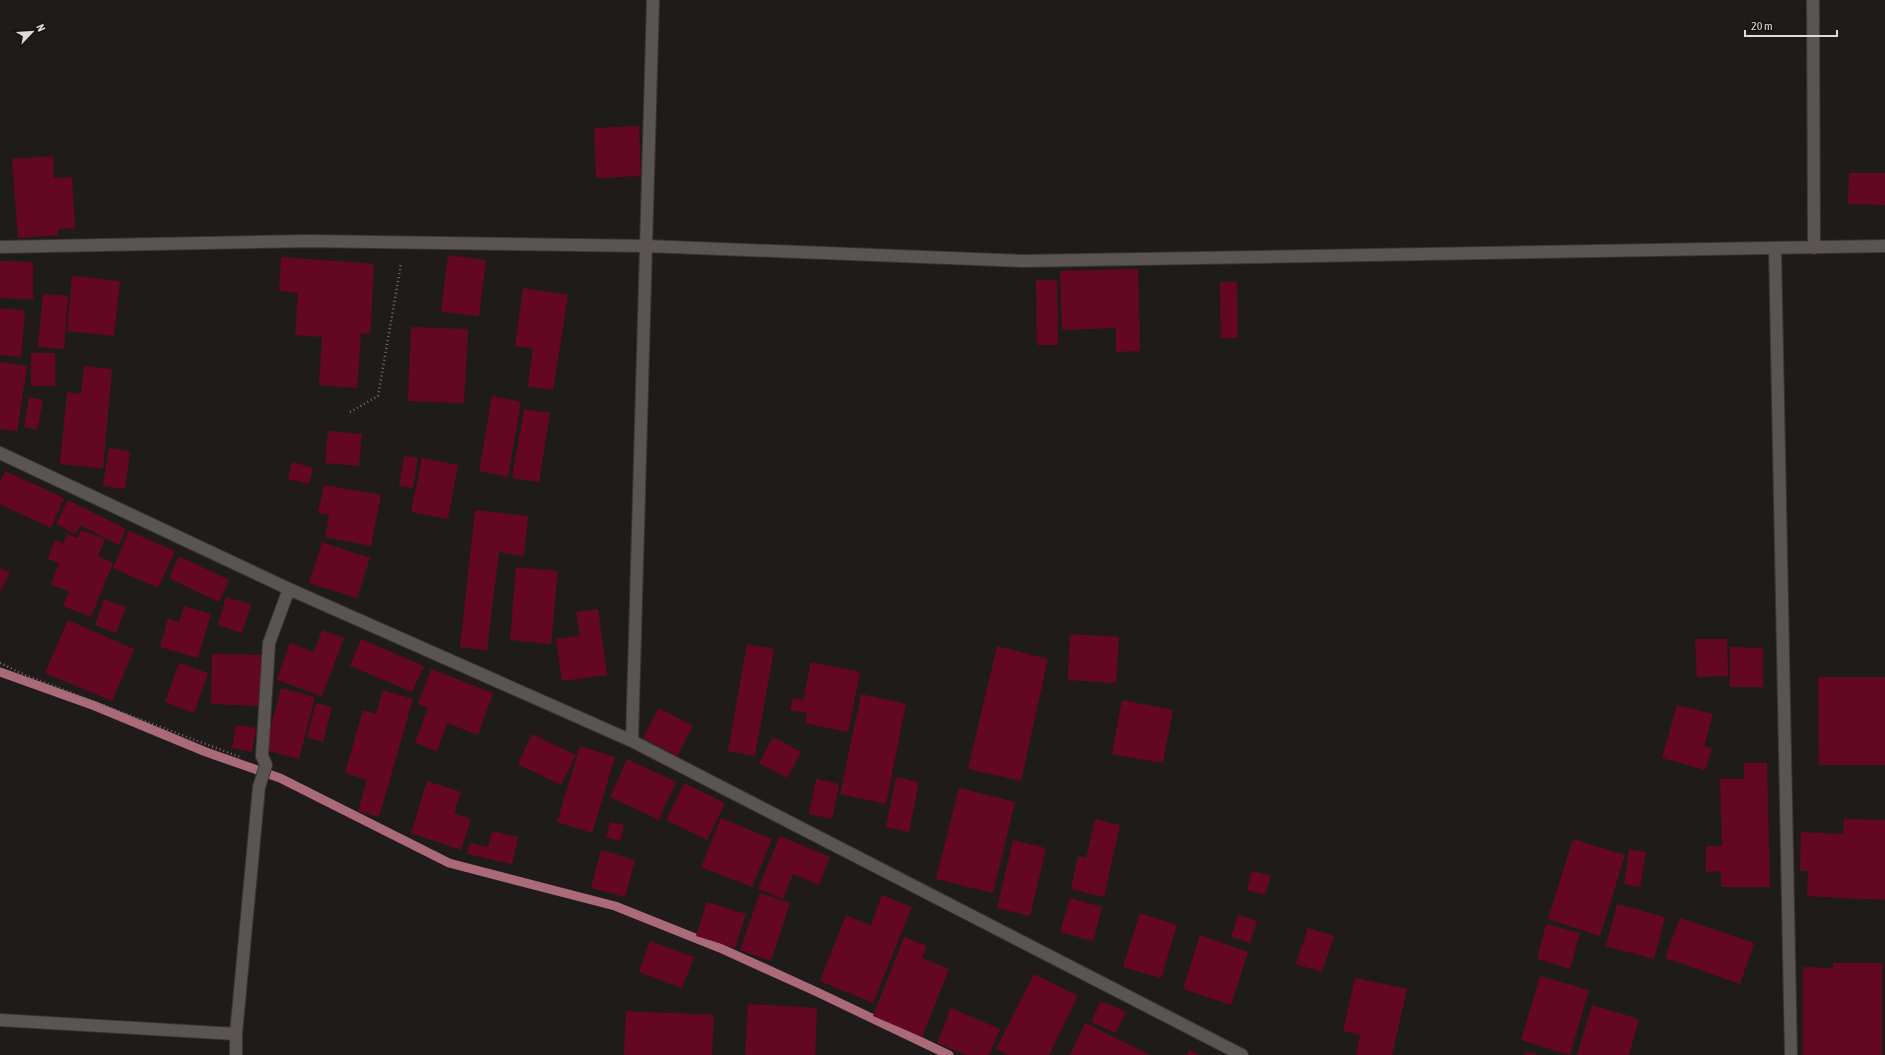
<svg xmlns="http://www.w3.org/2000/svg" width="1885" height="1055" font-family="'Asap Condensed',sans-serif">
	<rect width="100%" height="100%" fill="#201b1b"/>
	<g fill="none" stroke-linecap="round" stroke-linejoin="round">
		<!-- stream -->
		<path stroke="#ab6a78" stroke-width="9" d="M 0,672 L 95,706 L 206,752 L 280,778 L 449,863 L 615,906 L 720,948 L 817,992 L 949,1055"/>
	</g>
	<!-- building -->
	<path fill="#630725" d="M 639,126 L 641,176 L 596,178 L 594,128 Z
		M 53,156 L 54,178 L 72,177 L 75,228 L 58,229 L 58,235 L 18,238 L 12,159 Z
		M 1849,173 L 1885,173 L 1885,205 L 1848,204 Z
		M 448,255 L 486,260 L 479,316 L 441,312 Z
		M 281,257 L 374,264 L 370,334 L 361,333 L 357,388 L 319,385 L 322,337 L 295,335 L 298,293 L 279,291 Z
		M 0,261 L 33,262 L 33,299 L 0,298 Z
		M 1138,269 L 1140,351 L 1116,352 L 1116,328 L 1062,330 L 1060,271 Z
		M 72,276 L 120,281 L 114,336 L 67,331 Z
		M 1036,280 L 1057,280 L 1058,345 L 1037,345 Z
		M 1220,282 L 1237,282 L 1238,338 L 1221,338 Z
		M 523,288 L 568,295 L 553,390 L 528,386 L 533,349 L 515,346 Z
		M 43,294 L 68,296 L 64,349 L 38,347 Z
		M 0,308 L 25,311 L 21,357 L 0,355 Z
		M 411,327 L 468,329 L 464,403 L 408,401 Z
		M 31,353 L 55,353 L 55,386 L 31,386 Z
		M 0,362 L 27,366 L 17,431 L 0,429 Z
		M 84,366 L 112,369 L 103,468 L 60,464 L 67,392 L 81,394 Z
		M 492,396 L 521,402 L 508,477 L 479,471 Z
		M 29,397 L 43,400 L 37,430 L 24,427 Z
		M 524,409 L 550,413 L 539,482 L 512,478 Z
		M 328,431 L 362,434 L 359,466 L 325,463 Z
		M 109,448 L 130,451 L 125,489 L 103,486 Z
		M 404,456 L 418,458 L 413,488 L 399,486 Z
		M 422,458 L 458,465 L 448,519 L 411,512 Z
		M 292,462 L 313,468 L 309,484 L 288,479 Z
		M 5,471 L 64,498 L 51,528 L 0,504 L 0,482 Z
		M 324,485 L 381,495 L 371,546 L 325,537 L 329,515 L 318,513 Z
		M 68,500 L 126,529 L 119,545 L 80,525 L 76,534 L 56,524 Z
		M 475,510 L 528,516 L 524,556 L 499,552 L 487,650 L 460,647 Z
		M 81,530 L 105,539 L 98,556 L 113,563 L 91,617 L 63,606 L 69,591 L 51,585 L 59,563 L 48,559 L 55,540 L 64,543 L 67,534 L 78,538 Z
		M 129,531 L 175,551 L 158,588 L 113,568 Z
		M 322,542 L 370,558 L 357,598 L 309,583 Z
		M 179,556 L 229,580 L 219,602 L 169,578 Z
		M 516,567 L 558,571 L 551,644 L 510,640 Z
		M 0,568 L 10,572 L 0,592 Z
		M 226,597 L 251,604 L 242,633 L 218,625 Z
		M 104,599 L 126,607 L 116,633 L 95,625 Z
		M 184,606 L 211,614 L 198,658 L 160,647 L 168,619 L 179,622 Z
		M 598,609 L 607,675 L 562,681 L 556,639 L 580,636 L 576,612 Z
		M 68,620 L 134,649 L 112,701 L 45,673 Z
		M 322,630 L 344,638 L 322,696 L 277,680 L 290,643 L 314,652 Z
		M 1070,634 L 1119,637 L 1116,683 L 1068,680 Z
		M 361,639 L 424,666 L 412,692 L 350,666 Z
		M 1695,639 L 1727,639 L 1728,676 L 1697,677 Z
		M 747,644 L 774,649 L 755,756 L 728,751 Z
		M 997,646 L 1048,659 L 1021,781 L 968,769 Z
		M 1730,647 L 1763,648 L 1763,687 L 1730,687 Z
		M 212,654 L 262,655 L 260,706 L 211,704 Z
		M 811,662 L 860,672 L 848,732 L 805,723 L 807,713 L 790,710 L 793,698 L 803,700 Z
		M 179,663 L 208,673 L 194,713 L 165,702 Z
		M 431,669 L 493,693 L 478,735 L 447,723 L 437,751 L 415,743 L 428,708 L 418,704 Z
		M 1818,677 L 1885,677 L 1885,765 L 1819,765 Z
		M 281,688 L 315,697 L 299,759 L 265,750 Z
		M 383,690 L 413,699 L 379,817 L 358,811 L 367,780 L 345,773 L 363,710 L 376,714 Z
		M 861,694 L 906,704 L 886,804 L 840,794 Z
		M 1122,700 L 1173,710 L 1163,763 L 1112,754 Z
		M 316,703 L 332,707 L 323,742 L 307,737 Z
		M 1677,705 L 1713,714 L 1704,746 L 1712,748 L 1705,770 L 1662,758 Z
		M 659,708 L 693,726 L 677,756 L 643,738 Z
		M 236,725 L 256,728 L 252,752 L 232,748 Z
		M 532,734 L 576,755 L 561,785 L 518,764 Z
		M 773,737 L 801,752 L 787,778 L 759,763 Z
		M 580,746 L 615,757 L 592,833 L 557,822 Z
		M 627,759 L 676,782 L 659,820 L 610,797 Z
		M 1744,763 L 1767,763 L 1770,887 L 1721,887 L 1721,871 L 1706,872 L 1706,846 L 1722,846 L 1720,779 L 1744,779 Z
		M 896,777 L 919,782 L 909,832 L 886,827 Z
		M 816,779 L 839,784 L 832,819 L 809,814 Z
		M 427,781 L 461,792 L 454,813 L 471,819 L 461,850 L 411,833 Z
		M 684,783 L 725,803 L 707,840 L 666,820 Z
		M 959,788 L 1015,802 L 993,893 L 936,879 Z
		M 721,818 L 772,839 L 752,887 L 701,867 Z
		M 1095,819 L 1120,825 L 1104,897 L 1071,889 L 1078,856 L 1086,858 Z
		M 1844,819 L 1885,820 L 1885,900 L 1807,896 L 1808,871 L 1800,871 L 1801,832 L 1843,834 Z
		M 610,822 L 624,825 L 620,841 L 606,837 Z
		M 492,831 L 518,837 L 512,864 L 467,854 L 470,843 L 488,847 Z
		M 780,836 L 830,857 L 819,885 L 793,874 L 783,899 L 758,889 Z
		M 1573,839 L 1625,855 L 1600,936 L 1548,919 Z
		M 1013,840 L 1046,848 L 1030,916 L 997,908 Z
		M 1629,849 L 1646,852 L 1640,887 L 1624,884 Z
		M 601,850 L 635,860 L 625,897 L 591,888 Z
		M 1252,871 L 1271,876 L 1265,895 L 1247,890 Z
		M 760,893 L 790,903 L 771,961 L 740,950 Z
		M 882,895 L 912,907 L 873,1003 L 820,981 L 846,915 L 871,926 Z
		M 1070,898 L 1102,907 L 1093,941 L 1060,932 Z
		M 707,902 L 746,914 L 735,948 L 696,936 Z
		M 1617,904 L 1665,917 L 1654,959 L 1606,946 Z
		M 1140,913 L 1177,925 L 1161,978 L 1123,967 Z
		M 1238,915 L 1257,921 L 1250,943 L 1231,937 Z
		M 1680,918 L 1754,943 L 1740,984 L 1665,958 Z
		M 1546,924 L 1580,933 L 1570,969 L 1537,959 Z
		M 1308,928 L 1334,936 L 1322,972 L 1296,964 Z
		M 1200,935 L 1248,952 L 1231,1005 L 1183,989 Z
		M 904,937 L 927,946 L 922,958 L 949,969 L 922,1037 L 873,1016 Z
		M 650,941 L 694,957 L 682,988 L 639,972 Z
		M 1833,963 L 1882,963 L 1882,1055 L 1803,1055 L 1803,967 L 1833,968 Z
		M 1034,974 L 1078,996 L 1049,1055 L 1008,1055 L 996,1049 Z
		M 1540,976 L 1589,990 L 1570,1055 L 1521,1040 Z
		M 1355,978 L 1407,989 L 1392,1055 L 1356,1055 L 1360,1035 L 1343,1031 Z
		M 1101,1001 L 1126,1012 L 1116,1033 L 1091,1022 Z
		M 748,1004 L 817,1008 L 815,1055 L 745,1055 Z
		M 1592,1005 L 1639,1019 L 1629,1055 L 1577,1055 Z
		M 951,1008 L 1000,1029 L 989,1055 L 966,1055 L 937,1043 Z
		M 626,1011 L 714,1015 L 712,1055 L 624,1055 Z
		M 1085,1023 L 1150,1055 L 1070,1055 Z
		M 1189,1050 L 1200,1055 L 1187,1055 Z
		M 1525,1052 L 1537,1054 L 1537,1055 L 1524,1055 Z"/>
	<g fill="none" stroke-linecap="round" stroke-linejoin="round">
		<!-- minor casing -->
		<g stroke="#393535" stroke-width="14">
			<path id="minor" d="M 1813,0 L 1814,248
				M 0,247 L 309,241 L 647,246 L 1022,261 L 1885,246
				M 1775,249 L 1791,1055
				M 0,453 L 289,589 L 632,741 L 1242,1055
				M 632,741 L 653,0
				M 0,1020 L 236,1034
				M 236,1055 L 236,1034 L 259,787 L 266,765 L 262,756 L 269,643 L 289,589"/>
		</g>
		<!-- path -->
		<path stroke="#746f6f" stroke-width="2.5" stroke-dasharray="1 3" stroke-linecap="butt" d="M 350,412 L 378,396 L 401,264
			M 0,663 L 25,675 L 134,717 L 240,757"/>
		<!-- minor -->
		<use href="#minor" stroke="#5a5454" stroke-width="12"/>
	</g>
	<!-- north arrow -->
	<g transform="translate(32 32) rotate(65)" stroke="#171212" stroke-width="3" paint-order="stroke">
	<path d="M0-3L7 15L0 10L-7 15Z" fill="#dfdbdb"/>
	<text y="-6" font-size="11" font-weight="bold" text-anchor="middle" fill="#dfdbdb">N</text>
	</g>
	<!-- scale -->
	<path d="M1745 30v6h92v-6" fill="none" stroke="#dfdbdb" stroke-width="2"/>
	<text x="1751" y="30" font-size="12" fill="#dfdbdb" stroke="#171212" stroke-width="3" paint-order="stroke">20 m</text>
</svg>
